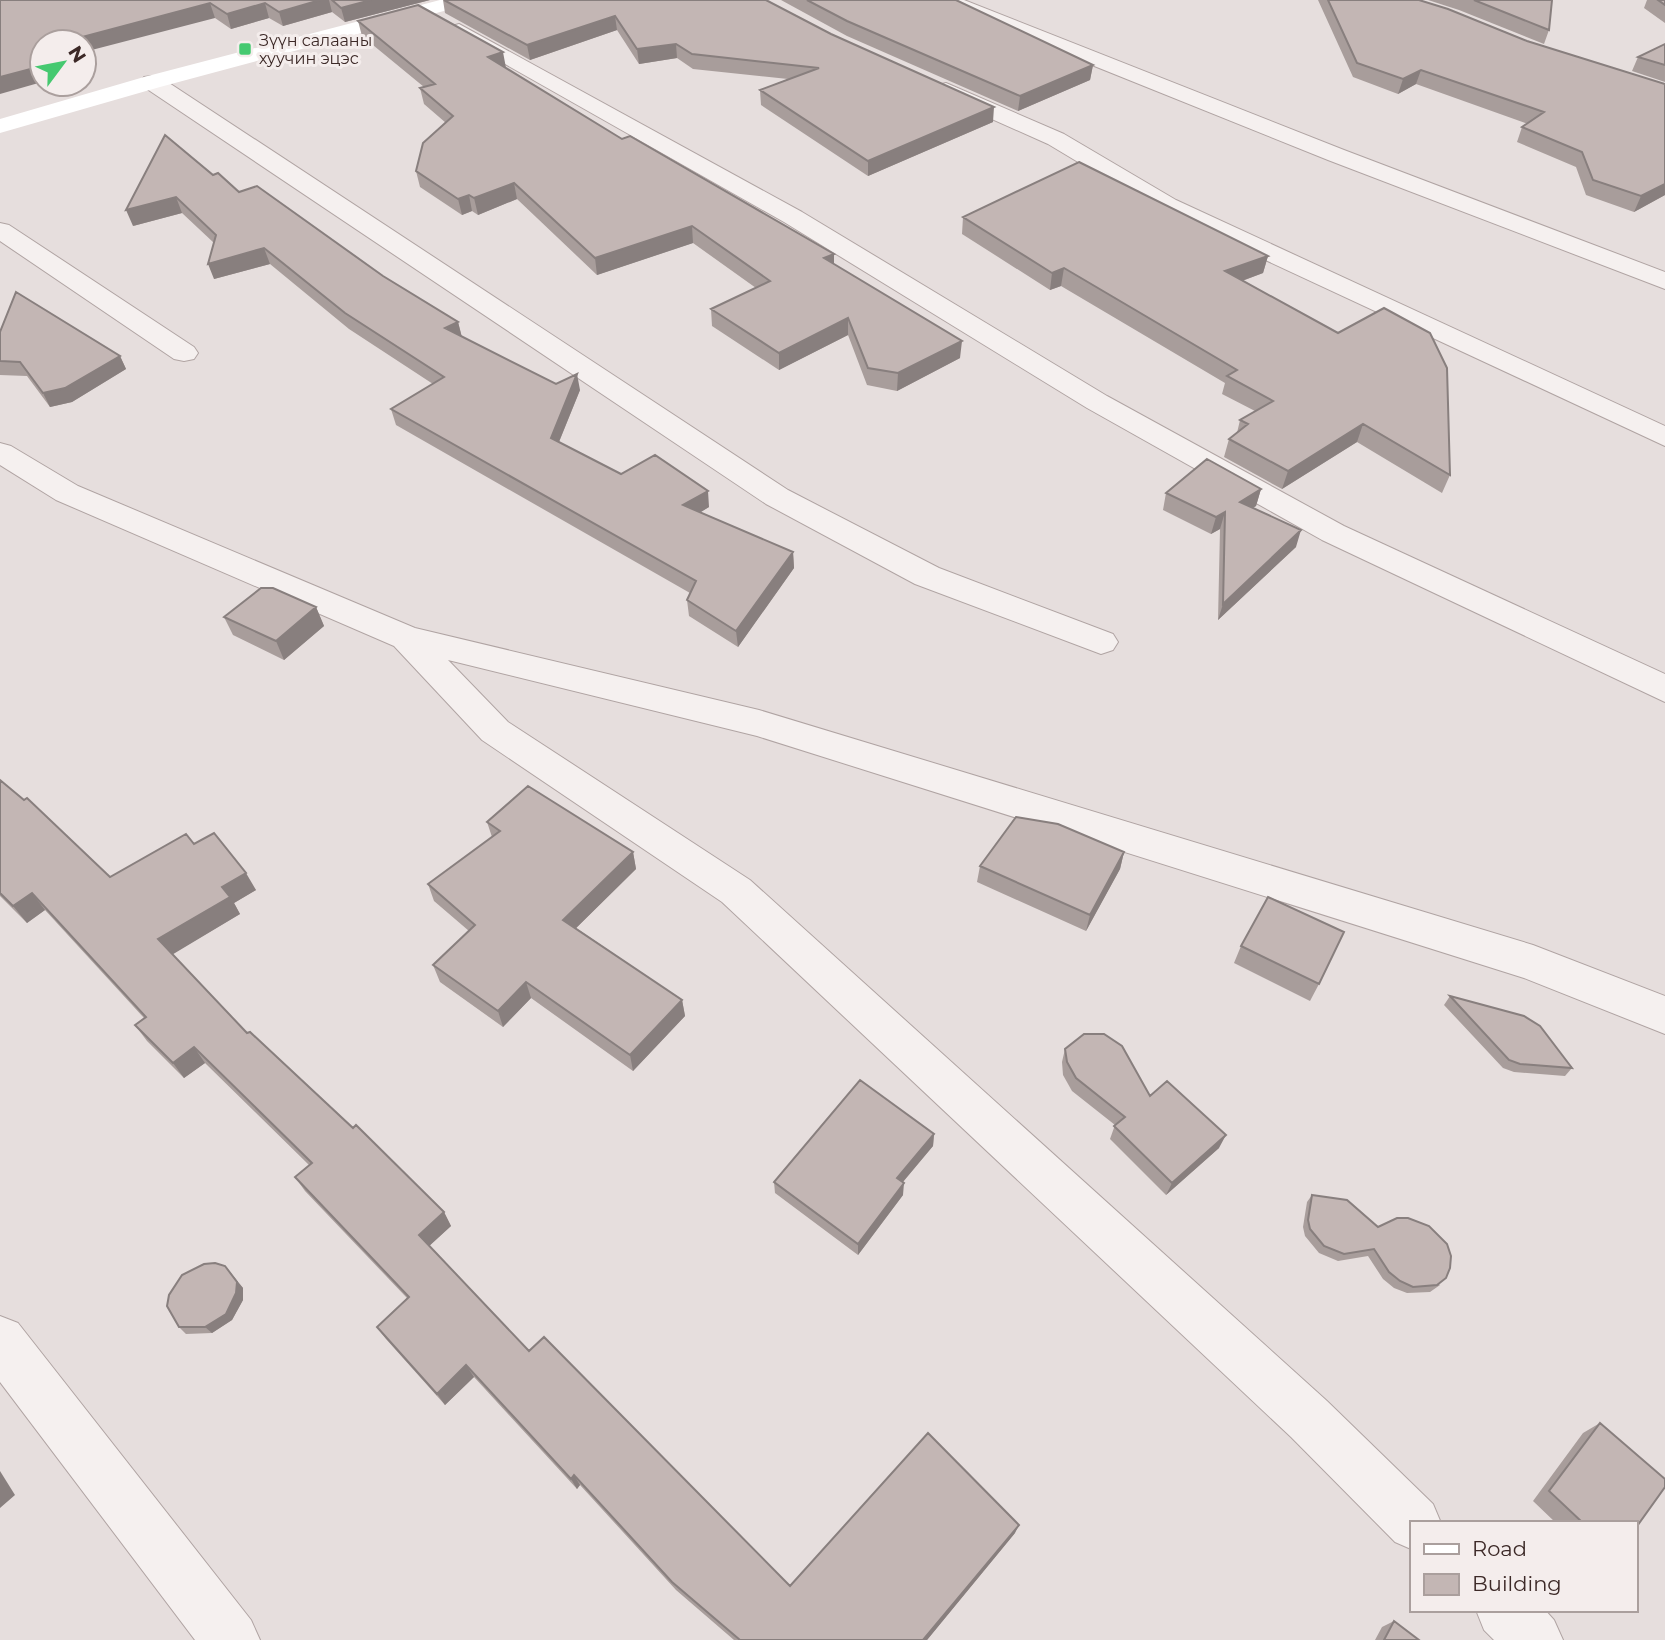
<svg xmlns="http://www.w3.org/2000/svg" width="1665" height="1640" font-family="Montserrat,sans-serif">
	<rect width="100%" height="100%" fill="#e6dedd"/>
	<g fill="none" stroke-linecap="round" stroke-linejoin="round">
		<!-- street casing -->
		<g stroke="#b0a4a3" stroke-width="2">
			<path id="street" d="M 937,0 L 964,0 L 1344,150 L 1665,272 L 1665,289 L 1328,160 L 940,4 Z
				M 459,24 L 802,212 L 1107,396 L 1344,526 L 1665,674 L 1665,702 L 1322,540 L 1087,408 L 784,222 L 452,34 L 449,30 L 452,26 Z
				M 152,76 L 160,77 L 788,490 L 939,568 L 1113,634 L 1118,642 L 1113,650 L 1101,654 L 915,584 L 766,504 L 144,87 L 141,82 L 144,77 Z
				M 946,83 L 1064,134 L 1176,200 L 1665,426 L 1665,446 L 1158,210 L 1048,144 L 938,95 L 935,90 L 938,85 Z
				M 0,223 L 9,225 L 194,347 L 198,353 L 194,359 L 184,361 L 174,359 L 0,241 Z
				M 0,443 L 11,446 L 78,486 L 415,628 L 759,710 L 1533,945 L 1665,996 L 1665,1034 L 1524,978 L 757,736 L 448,660 L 508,722 L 750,880 L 1327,1401 L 1433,1504 L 1441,1523 L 1411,1523 L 1411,1549 L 1395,1542 L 1291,1437 L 722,902 L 482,740 L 394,646 L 56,500 L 0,465 Z
				M 0,1316 L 18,1323 L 251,1620 L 260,1640 L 195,1640 L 0,1382 Z
				M 1476,1610 L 1545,1610 L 1554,1620 L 1563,1640 L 1494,1640 L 1484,1630 Z"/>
		</g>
		<!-- street -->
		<use href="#street" fill="#f5f0ef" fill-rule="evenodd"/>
		<!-- secondary -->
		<path fill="#fff" fill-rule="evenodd" d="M 440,0 L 473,0 L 470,4 L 160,87 L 0,133 L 0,119 L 144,77 Z"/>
	</g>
	<!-- wall -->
	<path fill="#a89d9b" d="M 0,0 L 430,0 L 345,22 L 332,12 L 283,26 L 269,18 L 231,29 L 215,18 Z
		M 443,0 L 766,0 L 993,122 L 868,176 L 761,105 L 760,90 L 788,79 L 693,69 L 677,58 L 639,64 L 617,30 L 530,60 L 445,13 Z
		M 781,0 L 956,0 L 1093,65 L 1090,80 L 1018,111 L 847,36 Z
		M 1318,0 L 1419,0 L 1665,195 L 1634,212 L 1586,195 L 1576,167 L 1517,142 L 1522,127 L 1528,124 L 1416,84 L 1398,94 L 1353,77 Z
		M 1428,0 L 1552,0 L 1549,30 L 1544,44 L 1459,10 Z
		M 1647,0 L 1665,0 L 1665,23 L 1644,8 Z
		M 358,21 L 505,68 L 622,139 L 834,264 L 960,358 L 897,391 L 867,385 L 848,335 L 779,370 L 712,326 L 711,309 L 756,288 L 693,243 L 597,275 L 517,199 L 478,215 L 472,211 L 462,215 L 420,187 L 416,171 L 446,123 L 424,104 L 420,88 L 424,87 L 362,36 Z
		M 1665,44 L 1665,82 L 1632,71 L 1638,57 Z
		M 213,175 L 239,192 L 383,276 L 458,322 L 462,337 L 556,384 L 580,390 L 559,442 L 621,474 L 709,507 L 700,512 L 793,552 L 794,568 L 738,647 L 689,616 L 687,600 L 690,593 L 396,425 L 391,409 L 433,384 L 349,329 L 270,264 L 214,279 L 214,243 L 182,213 L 133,226 Z
		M 963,217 L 1268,256 L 1263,273 L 1242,281 L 1450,475 L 1442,493 L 1357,442 L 1282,489 L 1224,457 L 1229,439 L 1237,433 L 1240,420 L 1255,411 L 1222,394 L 1225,383 L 1061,286 L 1050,290 L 962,234 Z
		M 0,332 L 120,356 L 126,369 L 72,402 L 50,407 L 27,376 L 0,375 Z
		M 1261,489 L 1256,506 L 1252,508 L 1296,547 L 1218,620 L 1220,529 L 1211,534 L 1163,510 L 1166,493 Z
		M 316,607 L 324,626 L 284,660 L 233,635 L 224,617 Z
		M 0,780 L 110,877 L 194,844 L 256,890 L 234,903 L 240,914 L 172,954 L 247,1033 L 444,1212 L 451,1226 L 429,1246 L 529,1351 L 790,1586 L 1015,1533 L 927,1640 L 734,1640 L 676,1590 L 580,1485 L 577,1489 L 474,1377 L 445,1405 L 386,1339 L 377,1327 L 407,1298 L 305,1191 L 295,1177 L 309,1165 L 205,1063 L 184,1078 L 147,1041 L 135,1025 L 144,1018 L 45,910 L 27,923 L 0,896 Z
		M 487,822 L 633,852 L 636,869 L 576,928 L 682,1000 L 685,1016 L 633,1071 L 531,998 L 503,1027 L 440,982 L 433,965 L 469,931 L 434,901 L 428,884 L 492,837 Z
		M 1124,852 L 1120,869 L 1086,931 L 977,882 L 980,866 Z
		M 1241,946 L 1319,984 L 1310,1001 L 1234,963 Z
		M 1450,996 L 1572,1068 L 1565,1076 L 1514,1072 L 1503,1068 L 1444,1005 Z
		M 1065,1049 L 1150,1096 L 1219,1148 L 1166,1195 L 1110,1139 L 1115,1125 L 1072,1091 L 1063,1075 L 1062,1062 Z
		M 934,1134 L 933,1146 L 903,1182 L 903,1195 L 858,1255 L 775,1193 L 774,1182 Z
		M 1312,1195 L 1440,1285 L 1430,1292 L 1407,1293 L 1394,1288 L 1383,1279 L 1368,1256 L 1338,1261 L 1319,1253 L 1305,1236 L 1303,1227 L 1307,1202 Z
		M 225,1266 L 243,1288 L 243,1300 L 232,1320 L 212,1333 L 186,1334 L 179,1327 Z
		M 1600,1423 L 1635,1523 L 1556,1523 L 1533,1501 L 1583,1433 Z
		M 1394,1621 L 1419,1640 L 1375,1640 L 1382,1627 Z"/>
	<!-- shaded-wall -->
	<path fill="#887f7e" d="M 320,0 L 329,0 L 332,12 L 283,26 L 279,12 Z
		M 371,0 L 430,0 L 345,22 L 341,8 Z
		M 210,3 L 215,18 L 84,52 L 84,42 L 68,42 L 67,41 Z
		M 265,3 L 269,18 L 231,29 L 227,14 Z
		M 615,16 L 617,30 L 530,60 L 527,45 Z
		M 676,44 L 677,58 L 639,64 L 637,49 Z
		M 503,52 L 506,68 L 488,57 Z
		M 84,57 L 89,69 L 84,71 Z
		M 1093,65 L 1090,80 L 1018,111 L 1020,96 Z
		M 42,66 L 42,82 L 0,94 L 0,77 Z
		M 1421,70 L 1416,84 L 1398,94 L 1403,79 Z
		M 994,107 L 993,122 L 868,176 L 868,161 Z
		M 514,183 L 517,199 L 478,215 L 474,198 Z
		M 1665,184 L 1665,195 L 1634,212 L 1641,196 Z
		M 469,195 L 472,211 L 462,215 L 458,199 Z
		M 176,197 L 182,213 L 133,226 L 126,210 Z
		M 692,226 L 693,243 L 597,275 L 595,258 Z
		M 264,248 L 270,264 L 214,279 L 208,264 Z
		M 834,254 L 834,271 L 824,258 Z
		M 1268,256 L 1263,273 L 1220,289 L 1225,271 Z
		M 1064,268 L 1061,286 L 1050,290 L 1052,273 Z
		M 848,318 L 848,335 L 779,370 L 779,353 Z
		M 458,322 L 462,338 L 445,328 Z
		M 962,341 L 960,358 L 897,391 L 898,373 Z
		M 120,356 L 126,369 L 72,402 L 50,407 L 43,393 Z
		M 577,374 L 580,390 L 554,454 L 551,438 Z
		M 1363,424 L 1357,442 L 1282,489 L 1288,471 Z
		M 1261,489 L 1256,506 L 1235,519 L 1240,502 Z
		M 708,491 L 709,507 L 685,522 L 683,505 Z
		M 1225,512 L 1220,529 L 1211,534 L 1216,517 Z
		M 1301,530 L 1296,547 L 1218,620 L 1223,604 Z
		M 793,552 L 794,568 L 738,647 L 736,631 Z
		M 316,607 L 324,626 L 284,660 L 276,641 Z
		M 633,852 L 636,869 L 567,937 L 563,920 Z
		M 1124,852 L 1120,869 L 1086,931 L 1090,915 Z
		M 246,873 L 256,890 L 234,903 L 240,914 L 170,956 L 158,939 L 222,887 Z
		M 32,893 L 45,910 L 27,923 L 13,906 Z
		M 526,982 L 531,998 L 503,1027 L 498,1011 Z
		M 682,1000 L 685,1016 L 633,1071 L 630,1055 Z
		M 194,1047 L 205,1063 L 184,1078 L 173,1063 Z
		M 934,1134 L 933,1146 L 896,1190 L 897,1178 Z
		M 1226,1135 L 1219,1148 L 1166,1195 L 1172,1183 Z
		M 904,1183 L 903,1195 L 858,1255 L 858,1244 Z
		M 444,1212 L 451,1226 L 427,1248 L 419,1235 Z
		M 225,1266 L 243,1288 L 243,1300 L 232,1320 L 212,1333 L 205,1327 Z
		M 466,1365 L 474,1377 L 445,1405 L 437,1394 Z
		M 0,1471 L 15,1495 L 0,1508 Z
		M 574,1475 L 580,1485 L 577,1489 L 571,1479 Z
		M 1019,1525 L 1015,1533 L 927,1640 L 923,1640 Z"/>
	<!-- building -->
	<path fill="#c3b6b4" stroke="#887f7e" stroke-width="2" d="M 0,0 L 320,0 L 279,12 L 265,3 L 227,14 L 210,3 L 67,41 L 69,42 L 42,42 L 42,66 L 0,77 Z
		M 332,0 L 371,0 L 341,8 Z
		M 444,0 L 766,0 L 831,34 L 994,107 L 868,161 L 760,90 L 819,68 L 692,54 L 676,44 L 637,49 L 615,16 L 527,45 Z
		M 807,0 L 956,0 L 1093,65 L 1020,96 L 847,21 Z
		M 1328,0 L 1419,0 L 1448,9 L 1527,41 L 1665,84 L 1665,184 L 1641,196 L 1593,180 L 1582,152 L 1522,127 L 1544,112 L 1421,70 L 1403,79 L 1357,63 Z
		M 1474,0 L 1552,0 L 1549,30 Z
		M 1658,0 L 1665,0 L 1665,5 Z
		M 418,5 L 503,52 L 488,57 L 622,139 L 630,136 L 834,254 L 824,258 L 962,341 L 898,373 L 868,368 L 848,318 L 779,353 L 711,309 L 770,281 L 692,226 L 595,258 L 514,183 L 474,198 L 469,195 L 458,199 L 416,171 L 423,143 L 453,116 L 420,88 L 435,84 L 358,21 Z
		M 1665,44 L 1665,65 L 1638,57 Z
		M 165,135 L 213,175 L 218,173 L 239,192 L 257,186 L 383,276 L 458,322 L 445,328 L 556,384 L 577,374 L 551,438 L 621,474 L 655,455 L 708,491 L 683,505 L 793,552 L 736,631 L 687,600 L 696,581 L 391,409 L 444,377 L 345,313 L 264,248 L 208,264 L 216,235 L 176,197 L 126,210 Z
		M 1079,162 L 1268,256 L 1225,271 L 1338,333 L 1384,308 L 1430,333 L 1447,368 L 1450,475 L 1363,424 L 1288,471 L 1229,439 L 1248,424 L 1240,420 L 1273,401 L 1227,376 L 1237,370 L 1064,268 L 1052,273 L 963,217 Z
		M 16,292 L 120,356 L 65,388 L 43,393 L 20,362 L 0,361 L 0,332 Z
		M 1207,459 L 1261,489 L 1240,502 L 1301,530 L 1223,604 L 1225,512 L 1216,517 L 1166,493 Z
		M 261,588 L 273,588 L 316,607 L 276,641 L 224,617 Z
		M 0,780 L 24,800 L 27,798 L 110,877 L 186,834 L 194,844 L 214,833 L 246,873 L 222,887 L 230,897 L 158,939 L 247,1033 L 250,1032 L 353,1128 L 356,1125 L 444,1212 L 419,1235 L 529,1351 L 544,1337 L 790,1586 L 928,1433 L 1019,1525 L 923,1640 L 740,1640 L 672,1582 L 574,1475 L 571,1479 L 466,1365 L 437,1394 L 377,1327 L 409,1297 L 295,1177 L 312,1163 L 194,1047 L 173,1063 L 135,1025 L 146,1017 L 32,893 L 13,906 L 0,893 Z
		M 528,786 L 633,852 L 563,920 L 682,1000 L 630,1055 L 526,982 L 498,1011 L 433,965 L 475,925 L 428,884 L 500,831 L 487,822 Z
		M 1016,817 L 1058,824 L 1124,852 L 1090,915 L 980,866 Z
		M 1268,897 L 1344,932 L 1319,984 L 1241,946 Z
		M 1450,996 L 1524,1016 L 1540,1026 L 1572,1068 L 1520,1064 L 1509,1060 Z
		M 1084,1034 L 1104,1034 L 1122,1046 L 1150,1096 L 1167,1081 L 1226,1135 L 1172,1183 L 1114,1126 L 1125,1117 L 1076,1078 L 1067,1062 L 1065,1049 Z
		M 860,1080 L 934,1134 L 897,1178 L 904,1183 L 858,1244 L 774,1182 Z
		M 1312,1195 L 1347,1200 L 1378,1227 L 1397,1218 L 1408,1218 L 1429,1226 L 1447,1244 L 1451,1256 L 1450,1268 L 1446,1278 L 1437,1285 L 1413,1287 L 1400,1281 L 1389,1272 L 1374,1249 L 1344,1254 L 1324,1246 L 1310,1229 L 1308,1220 Z
		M 215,1263 L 225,1266 L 237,1282 L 236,1293 L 226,1314 L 205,1327 L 179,1327 L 167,1306 L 169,1295 L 182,1275 L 204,1264 Z
		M 1600,1423 L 1665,1479 L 1665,1487 L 1635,1529 L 1635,1523 L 1583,1523 L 1549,1491 Z
		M 1394,1621 L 1419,1640 L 1384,1640 Z"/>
	<!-- markers -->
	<rect fill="#45c970" stroke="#f4edec" stroke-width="2.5" x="238" y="42" width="14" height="14" rx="3.5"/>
	<g text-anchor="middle" stroke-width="6" stroke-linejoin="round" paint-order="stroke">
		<!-- far-poi labels -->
		<g font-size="16" fill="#3c2927" stroke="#f4edec" text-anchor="start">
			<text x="259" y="46">Зүүн салааны<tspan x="259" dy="18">хуучин эцэс</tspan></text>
		</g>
	</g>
	<!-- legend -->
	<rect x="1410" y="1521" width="228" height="91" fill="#f4edec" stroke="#aa9f9d" stroke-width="2"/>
	<rect x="1424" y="1544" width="35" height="10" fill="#ffffff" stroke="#aa9f9d" stroke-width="2"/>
	<text x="1472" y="1556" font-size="21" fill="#3c2927">Road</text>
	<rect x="1424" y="1574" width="35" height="21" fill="#c3b6b4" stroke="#aa9f9d" stroke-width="2"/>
	<text x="1472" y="1591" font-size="21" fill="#3c2927">Building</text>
	<!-- north arrow -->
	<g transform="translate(63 63) rotate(58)"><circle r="33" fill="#f4edec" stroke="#aa9f9d" stroke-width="2"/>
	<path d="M0-5L12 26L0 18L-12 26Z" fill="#45c970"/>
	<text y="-10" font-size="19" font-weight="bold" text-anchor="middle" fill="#3c2927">N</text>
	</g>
</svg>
